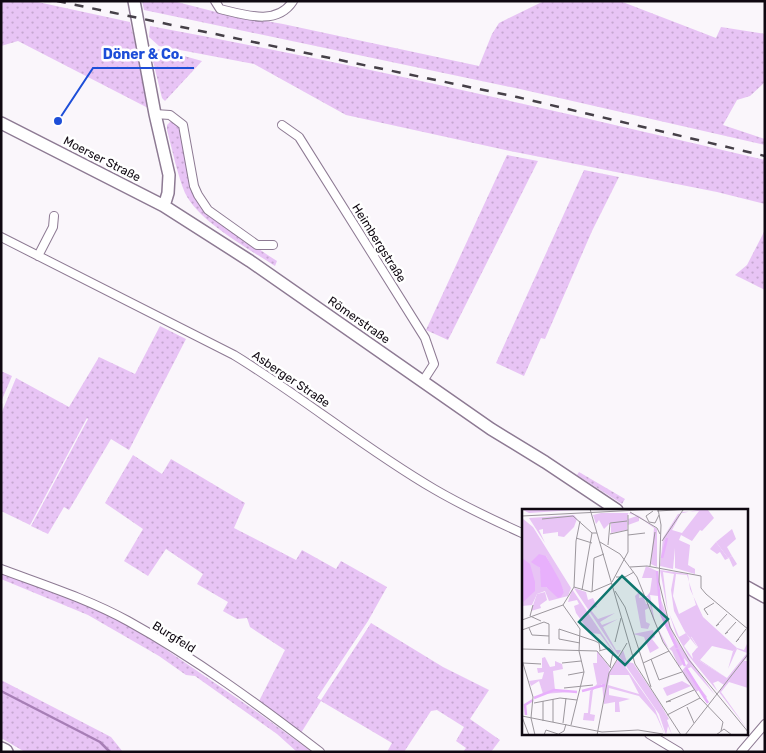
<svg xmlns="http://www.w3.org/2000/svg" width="766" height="753" font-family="Rubik,sans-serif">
	<defs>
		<pattern id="grass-dots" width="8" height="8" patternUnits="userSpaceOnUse" patternTransform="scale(1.25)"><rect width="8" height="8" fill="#e8c4f5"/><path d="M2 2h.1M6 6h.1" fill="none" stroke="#c6a7d1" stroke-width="1.8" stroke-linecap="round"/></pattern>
	</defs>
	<rect width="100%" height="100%" fill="#faf6fb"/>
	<!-- grass -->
	<path fill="url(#grass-dots)" d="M 1,1 L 33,1 L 130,22 L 136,47 L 148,108 L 18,41 L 1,46 Z
		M 142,1 L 173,1 L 220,13 L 283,24 L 479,66 L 492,34 L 499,23 L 544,1 L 620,1 L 716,38 L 721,27 L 765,34 L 765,82 L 750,96 L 737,100 L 723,125 L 765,139 L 765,145 L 520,89 L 144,10 Z
		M 150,26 C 356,64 561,112 765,160 L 765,204 L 717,192 L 510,151 L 346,115 L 254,64 L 159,46 L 149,37 Z
		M 159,49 L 202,61 L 165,101 L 162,98 L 152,57 L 153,51 Z
		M 175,121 C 188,135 183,176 195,196 C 198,202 207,207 212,211 C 233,229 254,247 277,261 L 275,266 C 248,248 199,222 185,193 C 178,177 172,149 167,130 L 167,125 L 170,122 Z
		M 507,155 L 538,161 L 448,340 L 426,330 Z
		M 584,170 L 619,177 L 592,231 L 545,339 L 541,338 L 524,376 L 496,363 Z
		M 765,230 L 765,290 L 735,275 L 747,265 Z
		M 160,326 L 186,339 L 129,450 L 111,439 L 69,510 L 64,507 L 48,534 L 31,526 L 88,419 L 87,418 L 30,525 L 1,511 L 1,414 L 16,378 L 69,407 L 99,357 L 135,374 Z
		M 1,371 L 12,376 L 1,402 Z
		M 133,455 L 162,474 L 171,459 L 245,503 L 234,528 L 296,560 L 302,550 L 336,569 L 341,561 L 387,587 L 368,621 L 317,698 L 321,700 L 371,623 L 443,667 L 489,690 L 470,719 L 500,740 L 491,752 L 463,752 L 466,748 L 456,741 L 464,727 L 437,710 L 431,711 L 404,752 L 387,752 L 392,743 L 321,701 L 301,733 L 259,701 L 285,650 L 250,627 L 247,618 L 237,619 L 223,611 L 228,602 L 197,584 L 203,574 L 166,549 L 148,576 L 124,561 L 143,529 L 105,503 Z
		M 579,472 L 625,499 L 622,504 L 577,475 Z
		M 1,572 L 93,607 L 139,631 L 260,714 L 312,752 L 297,752 L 277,734 L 195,676 L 186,675 L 159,656 L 88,615 L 1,579 Z
		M 1,680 L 111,737 L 123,752 L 25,752 L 1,738 Z"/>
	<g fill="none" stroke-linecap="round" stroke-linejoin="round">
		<!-- stream -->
		<path stroke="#a77eb6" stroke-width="2.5" d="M 1,691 L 100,742 L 110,752"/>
		<!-- street casing -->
		<g stroke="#8d7a93" stroke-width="10">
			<path id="street" d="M 215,1 L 220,9 C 245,15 277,26 293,1
				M 155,114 L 170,115 L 183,125 L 194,186 L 198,195 L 208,210 L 257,245 L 273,245
				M 282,125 L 299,137 L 425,338 L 434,364 L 423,381
				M 1,237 L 234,355 C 303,397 365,449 434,489 C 463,506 493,520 524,534
				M 38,256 L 53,227 L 54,216
				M 1,569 C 44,585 88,599 128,621 C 195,658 259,705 320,752
				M 649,734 L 679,752
				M 741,752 L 765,724"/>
		</g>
		<!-- secondary casing -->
		<g stroke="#8d7a93" stroke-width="14">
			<path id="secondary" d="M 134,1 L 155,114 L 169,175 L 168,193 L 164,206
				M 1,123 L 164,206 L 250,261 L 491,429 L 545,462 L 617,510
				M 747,587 L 765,597"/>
		</g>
		<!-- highway casing -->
		<g stroke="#8d7a93" stroke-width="18">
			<path id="highway" d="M 1,750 L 5,752"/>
		</g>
		<!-- street -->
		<use href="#street" stroke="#fff" stroke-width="8"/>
		<!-- secondary -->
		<use href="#secondary" stroke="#fff" stroke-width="11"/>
		<!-- highway -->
		<use href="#highway" stroke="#fff" stroke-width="15"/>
		<!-- rail -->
		<path stroke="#464048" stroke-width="2.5" stroke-dasharray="9 9" stroke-linecap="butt" d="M 57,1 L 517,97 L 765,156"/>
	</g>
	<g text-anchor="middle" stroke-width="5" stroke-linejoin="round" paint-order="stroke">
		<!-- street labels -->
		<g font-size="12" fill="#0f0811" stroke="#fff">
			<text transform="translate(102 159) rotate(27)" y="4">Moerser Straße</text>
			<text transform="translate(379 243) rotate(58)" y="4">Heimbergstraße</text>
			<text transform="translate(359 320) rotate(35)" y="4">Römerstraße</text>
			<text transform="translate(291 379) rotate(34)" y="4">Asberger Straße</text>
			<text transform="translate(174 637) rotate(32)" y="4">Burgfeld</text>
		</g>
	</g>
	<!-- overview -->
	<g transform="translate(522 509)">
		<rect width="226" height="226" fill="#faf6fb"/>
		<path d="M 67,0 L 7,4 L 1,1 L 13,0 ZM 180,0 L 208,0 L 226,1 L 186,1 L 192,9 L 180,22 L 178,21 L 170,32 L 159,26 L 157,31 L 168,36 L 166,56 L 173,60 L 173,65 L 153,59 L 153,39 L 151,60 L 138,57 L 141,29 L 156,5 ZM 177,2 L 160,24 L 150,21 L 160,3 ZM 79,4 L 110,4 L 117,7 L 135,20 L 135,58 L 129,55 L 132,19 L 117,8 L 117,12 L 106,16 L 106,10 L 115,7 L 106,4 L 105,21 L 89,24 L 89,13 L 82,20 L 77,11 L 74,15 L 71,6 ZM 52,6 L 55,10 L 52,18 L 42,28 L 36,27 L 36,23 L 21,25 L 21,20 L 17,21 L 23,34 L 7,9 ZM 194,33 L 206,49 L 210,47 L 215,55 L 211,58 L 207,49 L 203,51 L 198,43 L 195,45 L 188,40 ZM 124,57 L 135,62 L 138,88 L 153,129 L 193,186 L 169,158 L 165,160 L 169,167 L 185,188 L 183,190 L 177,181 L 174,183 L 164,170 L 160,162 L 166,154 L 162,149 L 163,154 L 157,158 L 150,142 L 143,136 L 131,110 L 126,88 L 122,89 L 124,95 L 127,95 L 127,99 L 123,101 L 124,113 L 128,115 L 126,120 L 119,119 L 113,87 L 118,82 L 117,89 L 125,87 L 128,83 L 130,69 L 120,69 ZM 128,86 L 136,87 L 138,105 L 152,136 L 147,140 L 133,114 ZM 52,79 L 64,83 L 66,91 L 71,89 L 75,98 L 68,100 L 76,110 L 93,104 L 78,113 L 80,116 L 96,110 L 81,118 L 94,141 L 99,141 L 96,146 ZM 50,80 L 95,147 L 95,148 L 78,125 L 68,124 L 54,104 L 52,97 L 57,95 L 55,91 L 46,93 ZM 23,83 L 25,91 L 18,96 L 19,99 L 9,102 L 15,85 ZM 147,104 L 157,128 L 164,124 L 168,130 L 162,137 L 171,150 L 170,145 L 175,139 L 176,151 L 205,169 L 225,144 L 215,140 L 206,160 L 211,142 L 215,139 L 222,141 L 226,133 L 226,147 L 222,152 L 226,152 L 226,179 L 207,173 L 199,183 L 226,221 L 197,183 L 202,176 L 196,172 L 191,174 L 196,183 L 166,146 L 154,125 ZM 131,121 L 133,128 L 130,130 L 137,139 L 128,144 L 122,128 L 111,125 ZM 101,141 L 105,153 L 111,154 L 136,191 L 147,210 L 145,211 L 150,226 L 146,217 L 144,226 L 137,205 L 97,147 ZM 75,142 L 88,159 L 87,163 L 97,149 L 133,200 L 143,226 L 134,206 L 117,187 L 87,179 L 87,186 L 108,190 L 97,193 L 98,203 L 93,203 L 93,193 L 82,195 L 80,175 L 71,181 L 68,205 L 73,206 L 72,212 L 61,211 L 62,204 L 66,204 L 68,182 L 75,175 L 71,154 L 75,154 ZM 88,166 L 107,166 L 117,185 L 86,176 ZM 23,148 L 28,158 L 33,157 L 33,152 L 40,155 L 41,160 L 31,162 L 33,181 L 48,183 L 21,185 L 17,172 L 9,177 L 7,172 L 20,170 L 22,163 L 16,164 L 15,159 L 20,159 L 20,149 ZM 160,172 L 169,177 L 145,187 L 141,179 Z" fill="#e8c4f5" fill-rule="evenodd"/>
		<path d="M 210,20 L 214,30 L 205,38 L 210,47 L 206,49 L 194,33 ZM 138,61 L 166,65 L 168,80 L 181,108 L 215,139 L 211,142 L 190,137 L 178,151 L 205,169 L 176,151 L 177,142 L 179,147 L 195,125 L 186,128 L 179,120 L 169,128 L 176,139 L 163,123 L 152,102 L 149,81 L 152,65 L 141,63 L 146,104 ZM 154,65 L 165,66 L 174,96 L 157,105 L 151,87 Z" fill="#e8c4f5" fill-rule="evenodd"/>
		<path d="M 0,9 L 11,18 L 49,79 L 46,87 L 27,92 L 23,82 L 15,85 L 10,96 L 0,97 ZM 24,47 L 42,83 L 34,86 L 24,78 L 18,59 L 12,54 ZM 174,97 L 182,111 L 214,141 L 189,136 L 176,152 L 170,145 L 176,138 L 156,107 Z" fill="#e8c4f5" fill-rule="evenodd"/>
		<path d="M 17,45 L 24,47 L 38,72 L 42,83 L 39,88 L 36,89 L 24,78 L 19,78 L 18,59 L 9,53 ZM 0,49 L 8,55 L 13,73 L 13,82 L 0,94 Z" fill="#e8b0fc"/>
		<path fill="none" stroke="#e8b0fc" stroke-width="2.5" d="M 140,49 L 145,29M 135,62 L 139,105 L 155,139M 155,140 L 163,157M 164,159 L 186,194M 60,182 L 83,176M 12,189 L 32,181 L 55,183M 4,206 L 3,196 L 11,191"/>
		<path fill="none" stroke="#9c979d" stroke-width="1" d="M 68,0 L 113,155 L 159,226M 136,0 L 139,16 L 137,73 L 148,118 L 167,151 L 227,224M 131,2 L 124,7 L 127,13 L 133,14 L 137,6M 135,2 L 172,0M 108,3 L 135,19 L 138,25M 0,7 L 137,0M 20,10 L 51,7 L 70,24 L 75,24M 88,25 L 106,21M 106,26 L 123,24M 54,29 L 70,34M 140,32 L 161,1M 78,33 L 98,45 L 115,68 L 141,133 L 178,189 L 201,213 L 199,222M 86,36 L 88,14 L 105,12M 128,57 L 133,23M 108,58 L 125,57 L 179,67 L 179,79 L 184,85 L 227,121M 94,68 L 103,68 L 112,63M 90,73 L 106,43 L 106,6M 52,78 L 54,32 L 58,12M 52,78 L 69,83 L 90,74M 60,81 L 70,24M 93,82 L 103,98 L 129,178M 70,83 L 72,49 L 82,45M 11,96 L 8,107 L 19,112M 41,96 L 58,120 L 57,142 L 62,163 L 49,216M 186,106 L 182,100 L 192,94M 0,111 L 41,96 L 52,78M 197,115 L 194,117 L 205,105M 7,119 L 10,126 L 27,127M 0,121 L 22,113 L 27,115 L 27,135M 206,123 L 203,125 L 214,113M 217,130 L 214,133 L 224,120M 93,133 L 99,109M 58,134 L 37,130 L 37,120 L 73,132 L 77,134 L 78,141M 0,140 L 75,142 L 89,159M 77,142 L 87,139 L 91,143 L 88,158M 129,150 L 137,171 L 160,163M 0,151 L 11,188 L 9,209 L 13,226M 1,154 L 19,155M 40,154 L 59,152M 121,154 L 147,142M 46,166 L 62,163M 42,179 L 71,176M 21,192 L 21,212M 149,192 L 144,193 L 172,181M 12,194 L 38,189 L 55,191M 165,198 L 172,214M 145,206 L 178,189M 0,207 L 80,223 L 116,221 L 141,225M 0,208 L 7,226M 31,213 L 31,190M 41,214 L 44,189M 22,226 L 24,221 L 36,225M 35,226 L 42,222 L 44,215M 75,226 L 87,164 L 105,134M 163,226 L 227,144M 194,226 L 202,220 L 210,226"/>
		<path fill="#0f766e" fill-opacity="0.15" stroke="#0f766e" stroke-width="2.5" d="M 100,67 L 146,110 L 103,156 L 57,113 Z"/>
		<rect width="226" height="226" fill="none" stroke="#0f0811" stroke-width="2.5"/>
	</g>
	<!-- callouts -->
	<path fill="none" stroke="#1d4ed8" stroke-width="2" d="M58 121L93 68H194"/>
	<circle fill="#1d4ed8" stroke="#fff" stroke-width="2" cx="58" cy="121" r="5"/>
	<g font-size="14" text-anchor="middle" font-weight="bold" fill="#1d4ed8" stroke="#fff" stroke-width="5" stroke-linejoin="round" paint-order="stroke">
		<text x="143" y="59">Döner &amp; Co.</text>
	</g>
	<!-- border -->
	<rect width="766" height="753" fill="none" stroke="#0f0811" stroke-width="5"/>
</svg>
